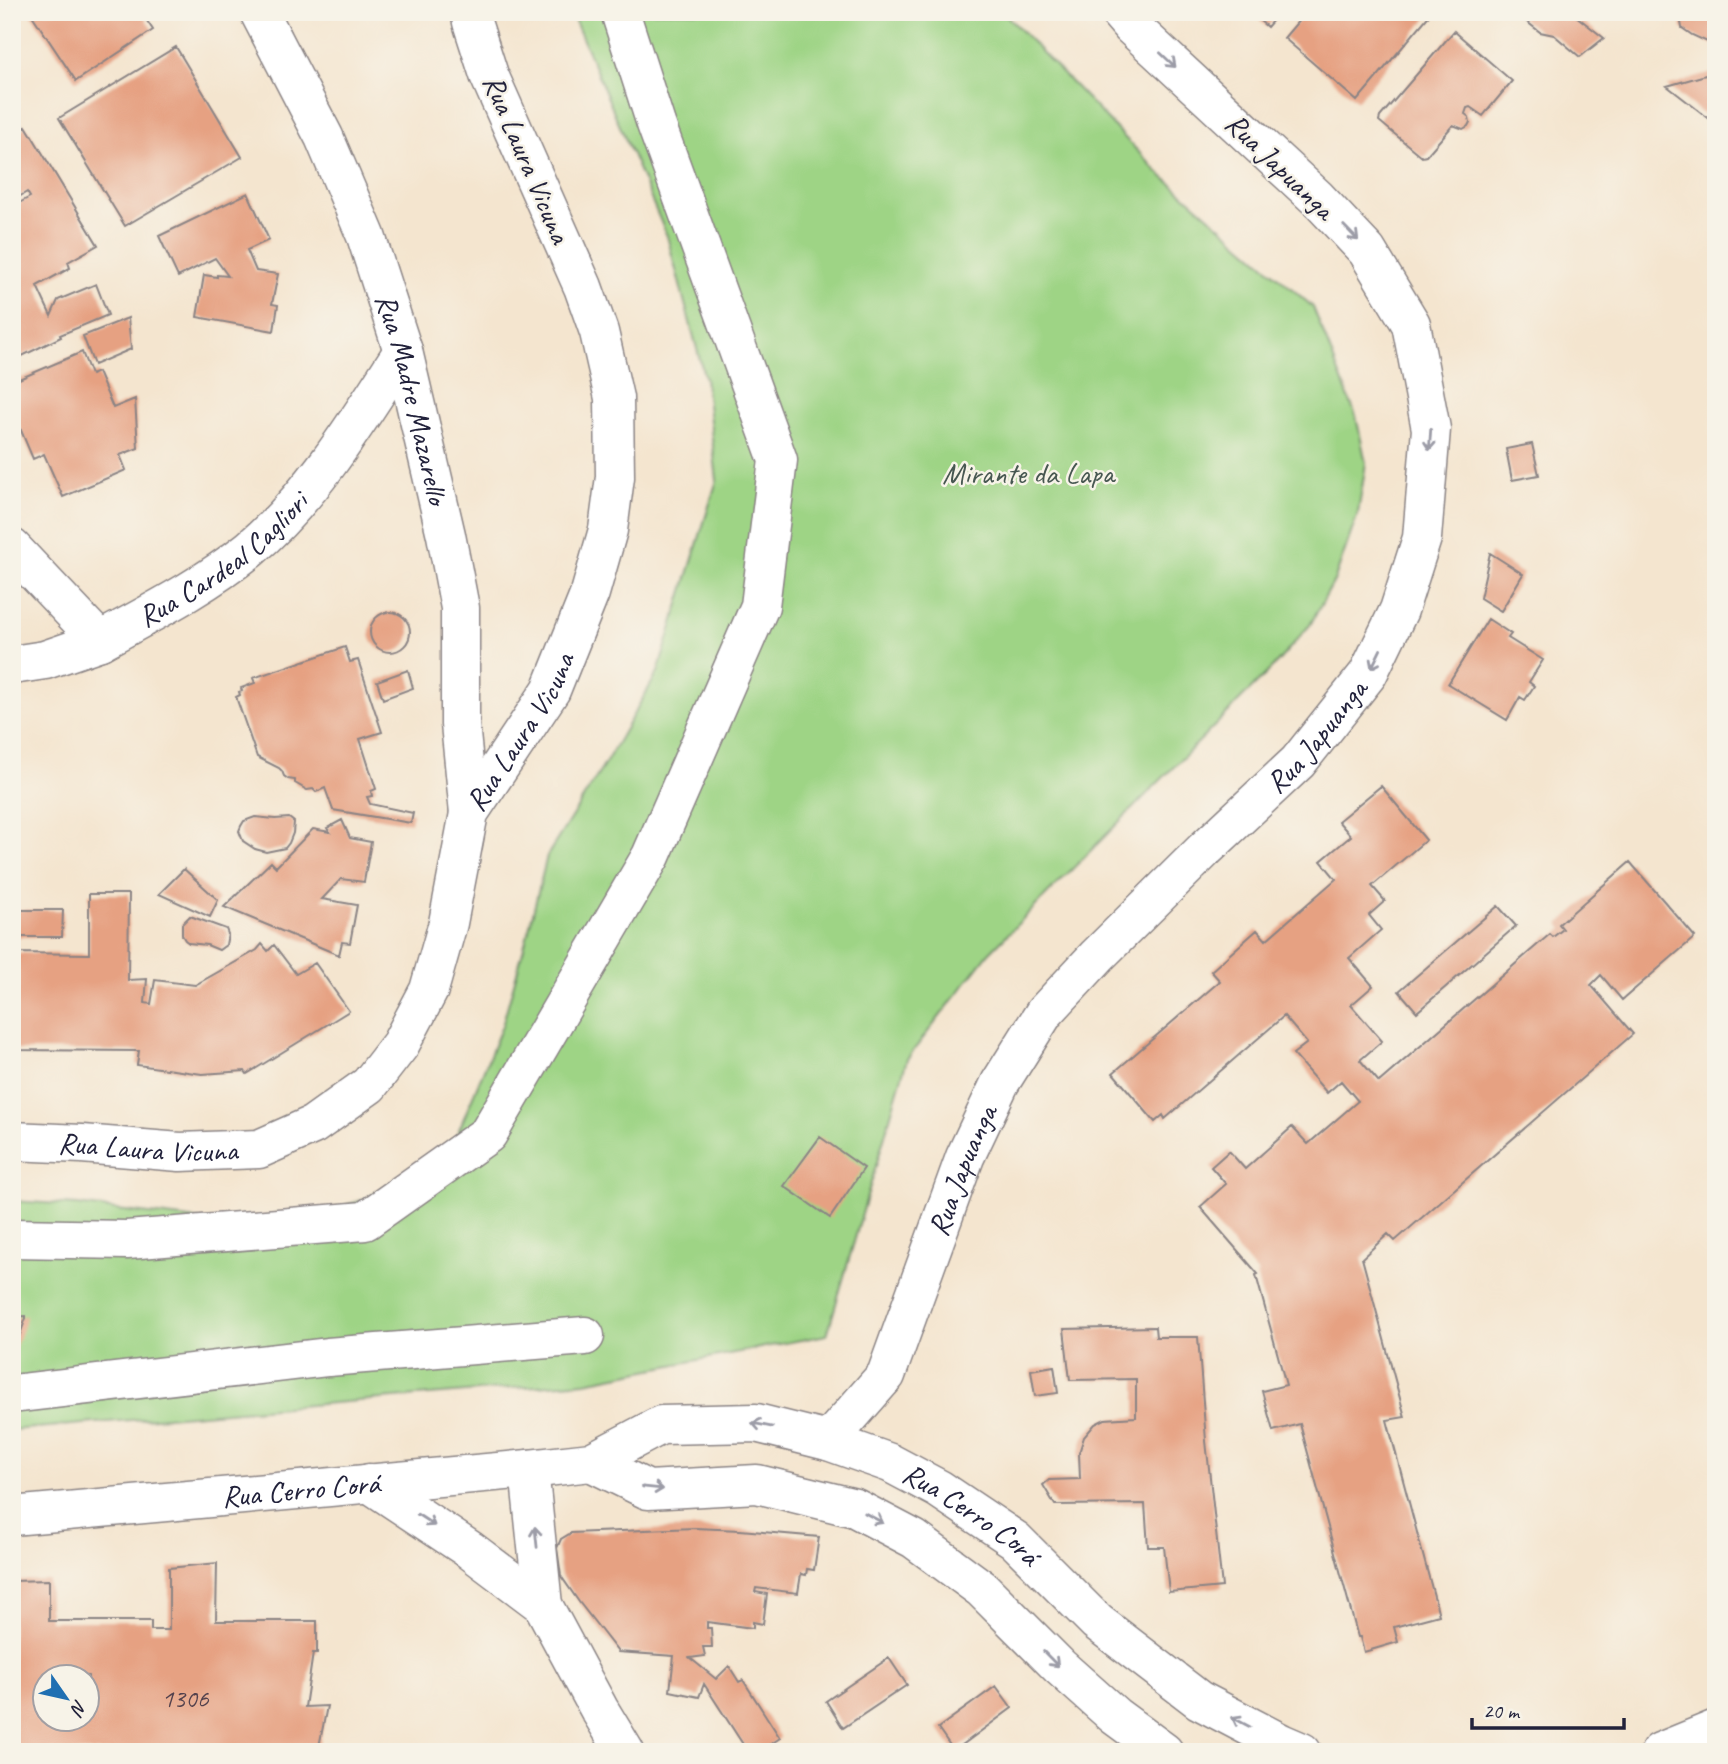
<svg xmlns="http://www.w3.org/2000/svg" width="1728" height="1764" font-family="Caveat,sans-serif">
	<rect width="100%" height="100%" fill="#f7f3e8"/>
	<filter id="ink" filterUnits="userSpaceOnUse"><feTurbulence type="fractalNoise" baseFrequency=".0143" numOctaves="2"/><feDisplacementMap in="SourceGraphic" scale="14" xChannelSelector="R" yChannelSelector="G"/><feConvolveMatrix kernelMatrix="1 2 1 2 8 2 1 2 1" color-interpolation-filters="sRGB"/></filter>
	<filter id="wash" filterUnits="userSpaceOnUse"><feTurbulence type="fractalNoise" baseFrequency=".00686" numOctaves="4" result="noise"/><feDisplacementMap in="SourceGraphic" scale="28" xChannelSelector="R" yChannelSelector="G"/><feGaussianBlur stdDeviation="1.57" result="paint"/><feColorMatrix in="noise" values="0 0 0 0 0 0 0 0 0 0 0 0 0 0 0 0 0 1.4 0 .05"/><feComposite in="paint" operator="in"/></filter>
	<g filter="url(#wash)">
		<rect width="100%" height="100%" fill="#f4e5cf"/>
		<!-- green -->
		<path fill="#9ed485" stroke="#607b60" stroke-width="2" d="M 571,12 L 1003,12 L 1158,172 L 1313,307 L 1356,416 L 1366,463 L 1358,513 L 1335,579 L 1310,625 L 1274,666 L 989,953 L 907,1059 L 827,1335 L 585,1382 L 12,1430 L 12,1201 L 77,1205 L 270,1229 L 366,1199 L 454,1142 L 502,1026 L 528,933 L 547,856 L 606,762 L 658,672 L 717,480 L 705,379 L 667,236 Z"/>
		<g id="blocks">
			<!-- building -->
			<path fill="#e6a182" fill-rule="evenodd" d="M 30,12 L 141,12 L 153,30 L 76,81 Z
				M 1250,12 L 1280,12 L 1267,27 Z
				M 1306,12 L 1432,12 L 1357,101 L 1284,38 Z
				M 1514,12 L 1571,12 L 1604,38 L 1580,57 L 1554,35 L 1540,32 Z
				M 1683,12 L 1716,12 L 1716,46 L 1692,35 L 1682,28 L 1680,17 Z
				M 1454,31 L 1512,81 L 1483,116 L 1470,107 L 1467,108 L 1465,114 L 1469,117 L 1470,122 L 1468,126 L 1463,129 L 1453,125 L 1426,156 L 1422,157 L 1379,121 L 1380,117 Z
				M 176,47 L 242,157 L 125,226 L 59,118 Z
				M 1716,72 L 1716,124 L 1667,86 Z
				M 26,126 L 98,245 L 68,262 L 70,268 L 37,286 L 51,316 L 58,300 L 96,284 L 108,315 L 60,335 L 61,337 L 12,361 L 12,207 L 30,197 L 27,192 L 12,201 L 12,135 Z
				M 248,193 L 269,240 L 247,250 L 256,271 L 278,274 L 272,304 L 278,305 L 274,331 L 197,317 L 204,275 L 217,277 L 217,275 L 228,276 L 215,258 L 178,277 L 159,236 Z
				M 128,318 L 131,349 L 94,365 L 83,336 Z
				M 82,352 L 91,375 L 98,372 L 113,408 L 135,399 L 138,448 L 120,455 L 126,470 L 63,497 L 44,454 L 33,459 L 12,409 L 12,382 Z
				M 1532,444 L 1539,475 L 1512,480 L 1506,449 Z
				M 1490,553 L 1523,574 L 1501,611 L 1480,598 Z
				M370 632a20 20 0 1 1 40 0a20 20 0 1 1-40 0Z
				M 1488,619 L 1511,634 L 1508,638 L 1543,660 L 1529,682 L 1534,686 L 1525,700 L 1520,697 L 1507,720 L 1448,684 Z
				M 345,647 L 350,662 L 358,660 L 382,732 L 360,739 L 376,789 L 371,791 L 372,796 L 367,797 L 370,804 L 413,813 L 411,823 L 333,810 L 325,788 L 316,792 L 313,789 L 307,790 L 295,783 L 295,780 L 288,779 L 284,776 L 282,771 L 279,768 L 257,757 L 236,697 L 240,695 L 239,692 L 242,691 L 241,688 L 255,683 L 253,678 Z
				M 408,670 L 413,688 L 383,699 L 377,681 Z
				M 1381,786 L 1426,840 L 1372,886 L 1385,901 L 1369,915 L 1381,930 L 1349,958 L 1373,986 L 1351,1005 L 1382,1041 L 1360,1060 L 1379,1082 L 1550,934 L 1553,937 L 1563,929 L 1559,924 L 1630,862 L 1695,937 L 1622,1000 L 1601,975 L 1591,985 L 1633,1034 L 1395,1241 L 1388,1234 L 1362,1258 L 1405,1417 L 1387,1420 L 1439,1615 L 1394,1627 L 1398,1642 L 1364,1652 L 1360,1637 L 1358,1637 L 1300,1424 L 1273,1431 L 1262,1391 L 1286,1385 L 1256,1275 L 1258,1274 L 1200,1207 L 1226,1184 L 1211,1167 L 1229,1151 L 1245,1169 L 1292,1127 L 1308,1144 L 1358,1101 L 1341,1081 L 1327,1093 L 1293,1054 L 1307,1043 L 1284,1016 L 1165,1119 L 1163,1115 L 1155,1122 L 1113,1073 L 1220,981 L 1211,971 L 1257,930 L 1266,940 L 1336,879 L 1321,861 L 1351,836 L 1338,821 Z
				M 255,817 L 275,819 L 289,818 L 294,822 L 293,833 L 289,843 L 285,848 L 266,852 L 255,849 L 243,841 L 239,831 L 241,826 L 244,821 Z
				M 342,820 L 350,838 L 371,842 L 364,882 L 341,879 L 322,899 L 357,905 L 350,943 L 342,942 L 339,955 L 224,907 L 271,862 L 276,867 L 313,829 L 330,832 L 327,828 Z
				M 184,869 L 218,900 L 210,917 L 159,894 Z
				M 89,894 L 129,894 L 128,980 L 147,979 L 145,1003 L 151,1004 L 155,980 L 195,985 L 257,950 L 262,944 L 268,951 L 274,945 L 296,974 L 315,963 L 349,1011 L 247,1074 L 245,1071 L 202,1074 L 137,1065 L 139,1051 L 12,1050 L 12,953 L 89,954 Z
				M 1498,906 L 1516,926 L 1417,1012 L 1399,991 Z
				M 17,910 L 63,910 L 62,937 L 16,937 Z
				M 190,916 L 226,929 L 228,934 L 226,945 L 219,950 L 207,945 L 189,943 L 185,940 L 182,935 L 182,924 Z
				M 820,1137 L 864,1168 L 830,1218 L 784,1186 Z
				M 26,1316 L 26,1318 L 12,1356 L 12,1317 Z
				M 1155,1327 L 1156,1337 L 1198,1337 L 1206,1441 L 1222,1587 L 1169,1592 L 1164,1547 L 1148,1547 L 1145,1504 L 1055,1505 L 1043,1485 L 1049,1480 L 1080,1479 L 1079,1453 L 1084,1437 L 1095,1424 L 1105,1419 L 1136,1417 L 1136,1379 L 1070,1380 L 1064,1329 Z
				M 1054,1366 L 1058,1393 L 1035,1396 L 1031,1370 Z
				M 695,1528 L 740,1530 L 819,1537 L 814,1570 L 807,1569 L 806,1575 L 801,1574 L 798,1593 L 756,1588 L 755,1592 L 767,1594 L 763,1624 L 753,1622 L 753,1628 L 707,1622 L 707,1628 L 711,1628 L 712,1647 L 703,1647 L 705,1656 L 690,1658 L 716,1679 L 729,1666 L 739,1682 L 743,1680 L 780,1738 L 759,1752 L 748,1752 L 704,1684 L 699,1697 L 670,1691 L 674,1656 L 618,1652 L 579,1602 L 561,1576 L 557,1548 L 561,1539 L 571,1533 Z
				M 217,1563 L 216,1621 L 317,1621 L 317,1653 L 313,1653 L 305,1707 L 327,1706 L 318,1752 L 12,1752 L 12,1581 L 49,1580 L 49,1621 L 151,1621 L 151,1630 L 169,1630 L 169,1568 ZM 46,1676 L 88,1676 L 88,1718 L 46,1718 Z
				M 889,1658 L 907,1685 L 843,1728 L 826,1701 Z
				M 996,1686 L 1012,1708 L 954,1751 L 938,1728 Z"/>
		</g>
	</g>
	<g filter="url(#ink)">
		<use href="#blocks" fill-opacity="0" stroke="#8b8485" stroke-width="2"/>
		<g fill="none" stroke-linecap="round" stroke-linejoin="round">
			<!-- street casing -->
			<g stroke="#8b8485" stroke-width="41">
				<g id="street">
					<path id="s1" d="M 259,12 L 324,137 L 366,236 L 403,351 L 446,535 L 460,608 L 460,724 L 469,813"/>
					<path id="s2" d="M 12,548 L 100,641 C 151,613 204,586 250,549 C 311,498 360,418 403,351"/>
					<path d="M 12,665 L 45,660 L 100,641"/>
					<path id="s3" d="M 12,1141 L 82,1144 L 180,1152 L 259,1149 L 313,1125 L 369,1085 L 400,1045 L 429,990 L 448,923 L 469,813 L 551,690 L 590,593 L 608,530 L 615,477 L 614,398 L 599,332 L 583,287 L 489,75 L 472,22 L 470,12"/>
					<path d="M 12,1238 L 127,1240 L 365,1221 L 488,1134 L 651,856 L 760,606 L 778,460 L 656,124 L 620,12"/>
					<path d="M 12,1394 L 328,1357 L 585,1336"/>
					<path id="s4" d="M 828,1441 L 886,1375 L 965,1157 L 1000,1083 L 1044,1013 L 1097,956 L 1204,850 L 1298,762 L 1368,674 L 1399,610 L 1422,538 L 1431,429 L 1411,324 L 1367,251 L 1317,198 L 1131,26 L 1119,12"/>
					<path d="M 529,1469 L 543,1605 L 599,1709 L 625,1752"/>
					<path d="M 369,1483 L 470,1550 L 543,1605"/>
				</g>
			</g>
			<!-- primary casing -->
			<g stroke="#8b8485" stroke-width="41">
				<g id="primary">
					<path d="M 591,1462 L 648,1490 L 757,1484 L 855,1508 L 914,1539 L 982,1589 L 1060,1667 L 1115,1716 L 1164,1752"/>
					<path id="s5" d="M 12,1516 L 529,1469 L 591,1462 L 661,1425 L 756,1423 L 828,1441 L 890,1463 L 939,1489 L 1015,1540 L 1097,1622 L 1199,1700 L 1281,1743 L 1302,1752"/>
					<path d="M 1660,1752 L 1716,1729"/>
				</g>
			</g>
			<!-- street -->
			<use href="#street" stroke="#fff" stroke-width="38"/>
			<!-- primary -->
			<use href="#primary" stroke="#fff" stroke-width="38"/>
		</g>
		<!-- one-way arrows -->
		<defs><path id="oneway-shaft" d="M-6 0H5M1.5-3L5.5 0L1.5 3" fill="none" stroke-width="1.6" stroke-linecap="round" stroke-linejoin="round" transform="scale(1.75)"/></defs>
		<g stroke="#9c9ca7">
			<use href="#oneway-shaft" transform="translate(1168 60) rotate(43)"/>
			<use href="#oneway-shaft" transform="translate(1351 233) rotate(46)"/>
			<use href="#oneway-shaft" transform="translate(1430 440) rotate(94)"/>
			<use href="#oneway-shaft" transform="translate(1376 659) rotate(116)"/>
			<use href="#oneway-shaft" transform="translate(762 1425) rotate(-169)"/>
			<use href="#oneway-shaft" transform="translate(653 1488) rotate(6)"/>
			<use href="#oneway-shaft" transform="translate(874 1518) rotate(28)"/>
			<use href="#oneway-shaft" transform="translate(426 1520) rotate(33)"/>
			<use href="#oneway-shaft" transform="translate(536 1537) rotate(-96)"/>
			<use href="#oneway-shaft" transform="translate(1051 1659) rotate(45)"/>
			<use href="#oneway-shaft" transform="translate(1241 1722) rotate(-152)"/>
		</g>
	</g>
	<g text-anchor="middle" stroke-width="5" stroke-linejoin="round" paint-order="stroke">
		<!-- number labels -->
		<g font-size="26" fill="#53424d">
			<text x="185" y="1707">1306</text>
		</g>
		<!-- street labels -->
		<g font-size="30" fill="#22223b" stroke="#f7f3e8">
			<text transform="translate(527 159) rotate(67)" y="10">Rua Laura Vicuna</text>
			<text transform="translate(1280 166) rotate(44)" y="10">Rua Japuanga</text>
			<text dy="10" stroke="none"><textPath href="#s1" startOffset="418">Rua Madre Mazarello</textPath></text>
			<text dy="10" stroke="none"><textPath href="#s2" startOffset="276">Rua Cardeal Cagliori</textPath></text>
			<text dy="10" stroke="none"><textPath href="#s3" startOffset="766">Rua Laura Vicuna</textPath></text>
			<text dy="10" stroke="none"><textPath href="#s4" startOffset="873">Rua Japuanga</textPath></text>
			<text dy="10" stroke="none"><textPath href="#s3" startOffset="136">Rua Laura Vicuna</textPath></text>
			<text dy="10" stroke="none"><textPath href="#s4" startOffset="306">Rua Japuanga</textPath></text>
			<text dy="10" stroke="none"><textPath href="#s5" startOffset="290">Rua Cerro Corá</textPath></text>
			<text dy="10" stroke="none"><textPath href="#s5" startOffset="992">Rua Cerro Corá</textPath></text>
		</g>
		<!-- park labels -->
		<g font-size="30" fill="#475751" stroke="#f7f3e8">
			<text x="1028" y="483">Mirante da Lapa</text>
		</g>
	</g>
	<!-- margin -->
	<rect width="1728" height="1764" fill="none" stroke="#f7f3e8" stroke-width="42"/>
	<!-- north arrow -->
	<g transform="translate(66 1698) rotate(124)"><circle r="33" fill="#f7f3e8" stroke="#a29fa3" stroke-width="2"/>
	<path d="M0-5L12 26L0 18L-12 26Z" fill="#1f6fb2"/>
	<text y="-10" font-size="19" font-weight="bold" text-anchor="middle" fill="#22223b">N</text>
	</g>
	<!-- scale -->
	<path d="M1472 1718v10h152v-10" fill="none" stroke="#22223b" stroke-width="3.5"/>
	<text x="1483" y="1718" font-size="21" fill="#22223b" stroke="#f7f3e8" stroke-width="5" paint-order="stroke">20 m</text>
</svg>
